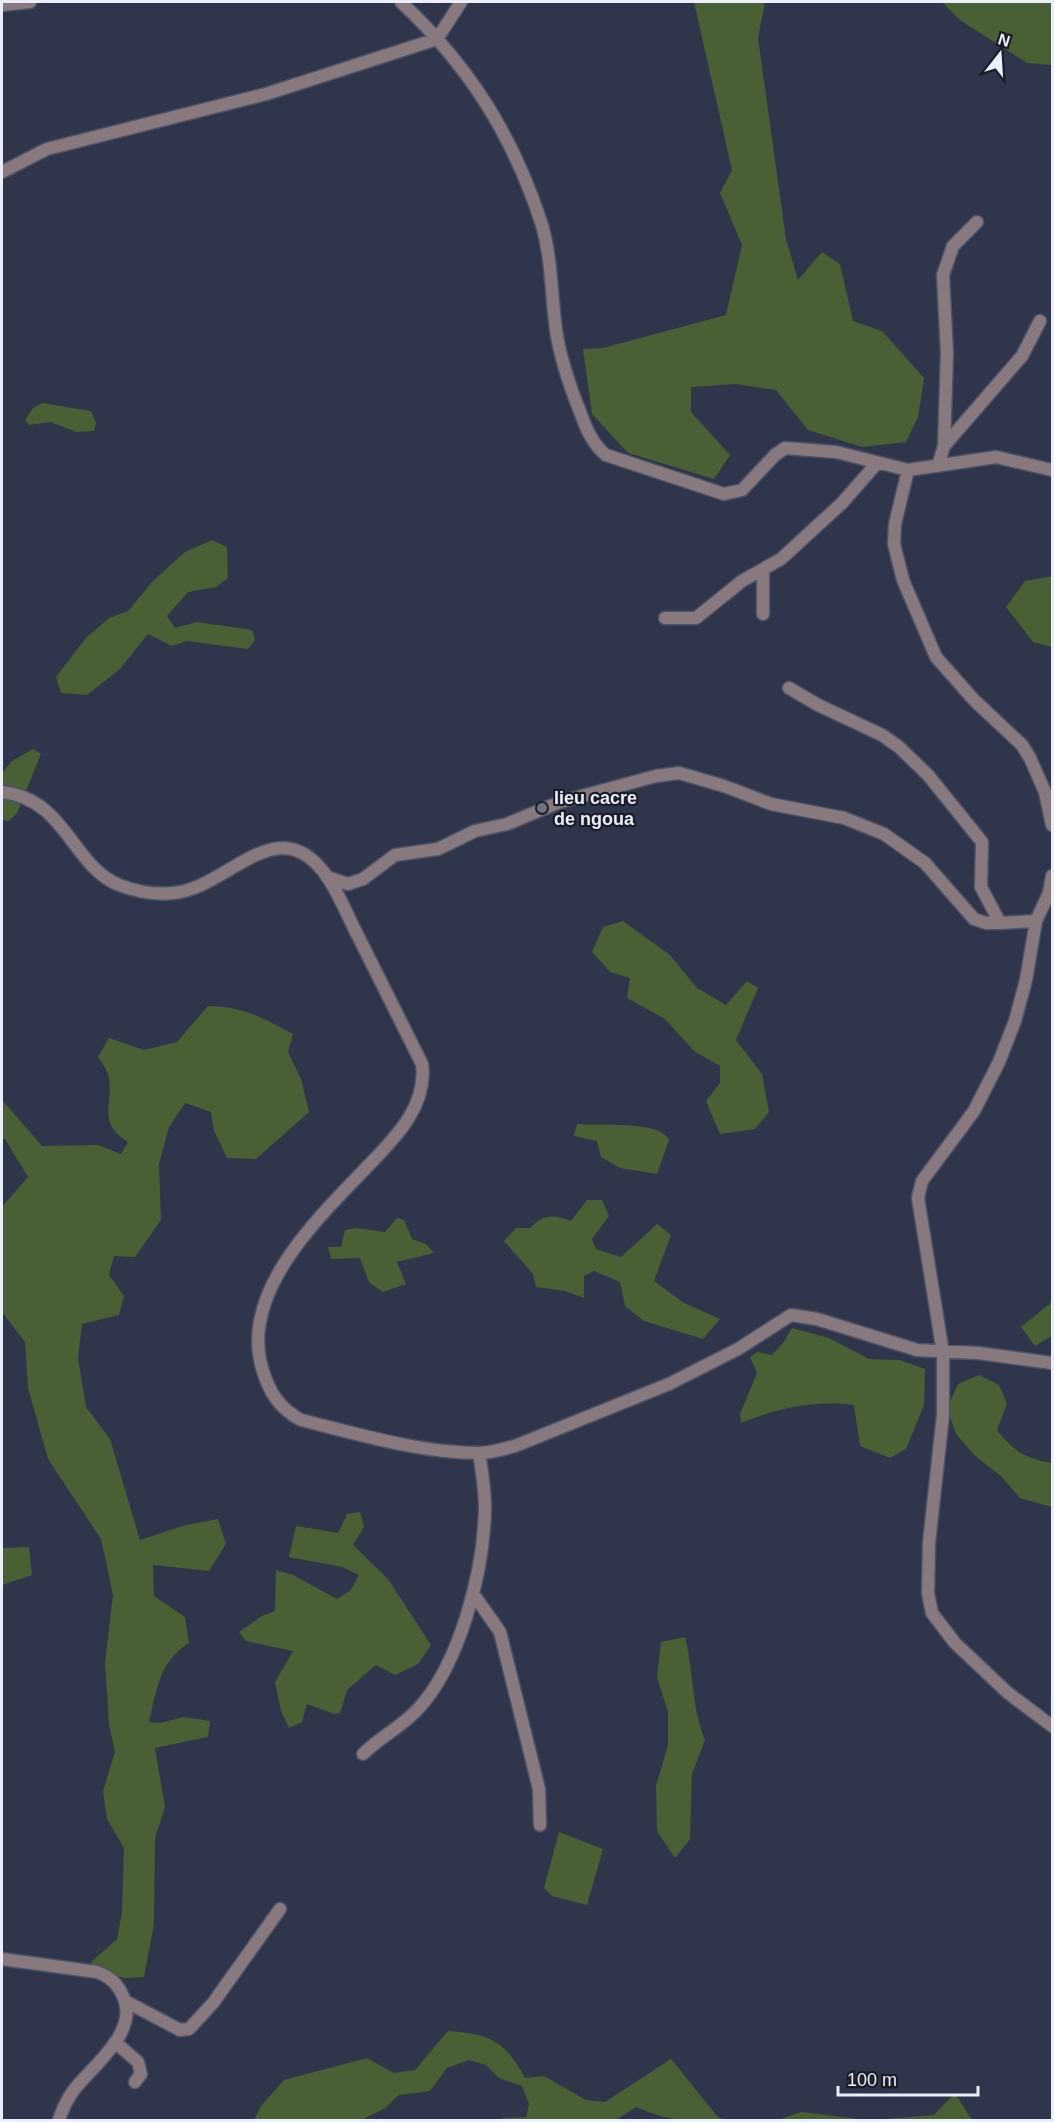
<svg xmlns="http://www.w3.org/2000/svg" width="1054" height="2122" font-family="Arial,sans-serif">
	<rect width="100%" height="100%" fill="#2f354b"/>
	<!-- green -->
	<path fill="#486033" d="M 694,2 L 765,2 L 758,38 L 786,239 L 798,280 L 822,252 L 840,264 L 853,321 L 882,331 L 924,378 L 918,417 L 906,442 L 862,447 L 808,430 L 776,390 L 735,384 L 691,387 L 691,412 L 730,455 L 714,479 L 628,453 L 592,414 L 583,349 L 603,348 L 726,315 L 742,245 L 720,193 L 732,170 Z
		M 942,2 L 1052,2 L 1052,65 L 1027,63 L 960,20 Z
		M 42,403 L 91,411 L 96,423 L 94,431 L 77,432 L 50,422 L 29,425 L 25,420 L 33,408 Z
		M 212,540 L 227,547 L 228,578 L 216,587 L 188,592 L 167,616 L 175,628 L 197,622 L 252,630 L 255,640 L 248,649 L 187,641 L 172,646 L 148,634 L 120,669 L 87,695 L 61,693 L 56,677 L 85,639 L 109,618 L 128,611 L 153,581 L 185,552 Z
		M 1052,576 L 1052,647 L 1033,642 L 1006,607 L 1025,581 Z
		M 33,749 L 41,754 L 17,813 L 9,821 L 2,820 L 2,773 L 12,761 Z
		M 623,921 L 670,955 L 697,988 L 726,1005 L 747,981 L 758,988 L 736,1040 L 762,1074 L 769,1112 L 755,1129 L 720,1134 L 706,1101 L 720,1083 L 720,1066 L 694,1051 L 665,1019 L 627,998 L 630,978 L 610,972 L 592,952 L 603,927 Z
		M 208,1006 C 241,1006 264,1018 293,1034 L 288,1052 L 301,1079 L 309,1112 L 256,1159 L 227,1158 L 214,1131 L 211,1112 L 185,1103 L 169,1127 L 159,1164 L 161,1220 L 135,1257 L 114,1256 L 109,1275 L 124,1296 L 119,1315 L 82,1324 L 78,1358 L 86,1407 L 110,1439 L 140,1540 L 186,1525 L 218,1519 L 226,1544 L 209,1571 L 153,1565 L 154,1596 L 185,1617 L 189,1643 C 159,1662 157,1689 149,1722 L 160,1723 L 184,1717 L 210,1721 L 208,1737 L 155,1748 L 165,1807 L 155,1838 L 154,1924 L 144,1977 L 125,1978 L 96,1972 L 91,1962 L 117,1939 L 122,1913 L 124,1848 L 107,1819 L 103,1791 L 115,1752 L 109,1724 L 105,1663 L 113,1595 L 101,1539 L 48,1459 L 28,1388 L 25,1342 L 2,1312 L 2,1207 L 28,1177 L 5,1139 L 2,1138 L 2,1100 L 42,1146 L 98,1145 L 121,1154 L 128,1142 C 97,1122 113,1108 109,1078 C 108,1071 102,1063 98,1057 L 109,1038 L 144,1050 L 177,1042 Z
		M 577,1124 C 598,1126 660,1120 669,1140 L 657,1174 L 620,1168 L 601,1157 L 597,1141 L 574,1136 Z
		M 587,1200 L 602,1200 L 609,1216 L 592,1239 L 596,1249 L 621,1257 L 657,1224 L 671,1235 L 654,1281 L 684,1303 L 720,1319 L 703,1339 L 644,1321 L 625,1306 L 620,1282 L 594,1271 L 584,1276 L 584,1298 L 565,1291 L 536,1287 L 533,1274 L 504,1241 L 516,1228 L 530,1228 C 543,1214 554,1214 571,1221 Z
		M 397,1218 L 404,1220 L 412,1239 L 426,1244 L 434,1253 L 397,1262 L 406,1284 L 383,1292 L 369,1282 L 360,1258 L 331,1259 L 328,1247 L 341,1247 L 345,1230 L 356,1228 L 385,1232 Z
		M 1052,1302 L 1052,1336 L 1035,1346 L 1021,1327 Z
		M 792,1328 L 829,1338 L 869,1359 L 900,1360 L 925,1369 L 924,1405 L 906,1449 L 890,1458 L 860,1446 L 854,1405 C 814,1400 778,1408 741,1423 L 740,1414 L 757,1373 L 750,1357 L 757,1352 L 772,1355 L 783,1343 Z
		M 979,1375 L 999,1385 L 1007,1404 L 997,1430 C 1015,1452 1025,1458 1052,1463 L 1052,1507 L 1020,1498 L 1001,1476 L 975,1456 L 956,1434 L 947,1408 L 958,1384 Z
		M 360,1512 L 364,1527 L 353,1545 L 388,1579 L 431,1645 L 418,1664 L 395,1675 L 376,1665 L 347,1690 L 340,1713 L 334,1714 L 307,1704 L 302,1722 L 289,1728 L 281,1711 L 275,1682 L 293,1651 L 246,1641 L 239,1632 L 262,1616 L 275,1611 L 276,1570 L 293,1575 L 337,1599 L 351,1590 L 359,1575 L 342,1567 L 289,1557 L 296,1526 L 338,1533 L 347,1514 Z
		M 29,1547 L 32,1575 L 2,1585 L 2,1548 Z
		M 685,1637 C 694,1672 691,1705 705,1740 L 692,1774 L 690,1839 L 675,1858 L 657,1831 L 656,1786 L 668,1745 L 668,1712 L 657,1677 L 661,1642 Z
		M 559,1832 L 603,1849 L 587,1905 L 552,1896 L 544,1888 Z
		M 448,2031 C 489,2034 505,2040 525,2078 L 544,2076 L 586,2100 L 605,2102 L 671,2059 L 717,2116 L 724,2120 C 687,2121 670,2122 636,2107 L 616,2120 L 504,2120 L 502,2118 L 526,2117 L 529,2104 L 522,2086 L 499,2078 L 486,2065 L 469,2060 L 447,2068 L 430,2091 L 399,2095 L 384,2109 L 361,2120 L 254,2120 L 261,2106 L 284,2080 L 367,2058 L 394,2073 L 415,2070 Z
		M 955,2093 L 972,2120 L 873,2120 L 934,2115 Z
		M 801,2112 L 867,2120 L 778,2120 Z"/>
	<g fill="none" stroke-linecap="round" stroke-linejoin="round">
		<!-- minor casing -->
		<g stroke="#4d5367" stroke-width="15">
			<path id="minor" d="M 401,2 C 469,66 512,134 541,222 C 552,257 551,294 556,330 C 560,357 569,384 579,409 C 585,426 592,444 606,455 L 724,494 L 742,490 L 775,455 L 785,448 L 836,452 L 908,470 L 996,457 L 1052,470
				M 2,5 L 30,2
				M 2,172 L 47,149 L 266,94 L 437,39 L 461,2
				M 944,446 L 1022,356 L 1040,321
				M 938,466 L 944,446 L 947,354 L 943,275 L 953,246 L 977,222
				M 908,470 L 895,524 L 894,544 L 903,580 L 936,657 L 974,700 L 1022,745 L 1030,758 L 1045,792 L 1052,825
				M 763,571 L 763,614
				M 665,618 L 696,618 L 742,581 L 781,559 L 842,503 L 877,463
				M 789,688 L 818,705 L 882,735 L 899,747 L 928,775 L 982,842 L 981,887 L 1000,923 L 1036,921
				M 2,792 C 66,799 72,866 119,885 C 135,891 155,895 173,893 C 230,888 278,805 328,878 C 340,896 349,919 359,938 C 380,980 401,1022 422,1064 C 428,1107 393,1140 366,1168 C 317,1219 240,1292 262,1368 C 269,1392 279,1408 301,1420 C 358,1434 420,1453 479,1453 C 491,1453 503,1449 515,1446 L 669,1384 L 738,1349 L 791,1315 L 817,1319 L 917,1350 L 978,1353 L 1052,1363
				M 1052,876 L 1049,893 L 1036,921 L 1026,980 L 1015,1021 L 999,1062 L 974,1111 L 922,1181 L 918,1198 L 943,1353 L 943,1415 L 929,1543 L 928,1593 L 932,1613 L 955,1643 L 1008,1693 L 1052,1726
				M 327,877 L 348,884 L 363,879 L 395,855 L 438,849 L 475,831 L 507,824 L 560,802 L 656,776 L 679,773 L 724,786 L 771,804 L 844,818 L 884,834 L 925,863 L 974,919 L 986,923 L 1000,923
				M 474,1595 L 500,1632 L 539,1789 L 540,1825
				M 363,1754 C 379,1738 401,1727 417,1710 C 460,1665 484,1570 485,1508 C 485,1490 482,1471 479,1453
				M 2,1959 L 97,1972 C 110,1977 117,1983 123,1996 C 140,2032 92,2066 73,2091 C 67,2100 62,2110 59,2120
				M 125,2001 L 180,2030 L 189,2029 L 213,2003 L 280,1909
				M 115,2042 L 138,2062 L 141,2074 L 135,2082"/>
		</g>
		<!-- minor -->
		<use href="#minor" stroke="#87797e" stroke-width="12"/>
	</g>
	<!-- markers -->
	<circle fill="#6b7280" stroke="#1b1d27" stroke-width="2" cx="542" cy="808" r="6"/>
	<g text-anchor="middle" stroke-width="4.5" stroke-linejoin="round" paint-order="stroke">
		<!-- poi labels -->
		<g font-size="18" font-weight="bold" fill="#eaeefd" stroke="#1b1d27" text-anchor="start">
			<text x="554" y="804">lieu cacre<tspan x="554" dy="21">de ngoua</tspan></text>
		</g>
	</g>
	<!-- border -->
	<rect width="1054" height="2122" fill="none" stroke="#eaeefd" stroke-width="6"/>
	<!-- north arrow -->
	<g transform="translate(1000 54) rotate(17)" stroke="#1b1d27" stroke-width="4.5" paint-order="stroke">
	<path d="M0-4.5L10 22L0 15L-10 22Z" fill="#eaeefd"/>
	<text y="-9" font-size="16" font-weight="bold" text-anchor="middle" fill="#eaeefd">N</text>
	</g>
	<!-- scale -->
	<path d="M838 2086v9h140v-9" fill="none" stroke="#eaeefd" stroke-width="3"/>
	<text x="847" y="2086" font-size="18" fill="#eaeefd" stroke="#1b1d27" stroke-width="4.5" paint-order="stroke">100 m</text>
</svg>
